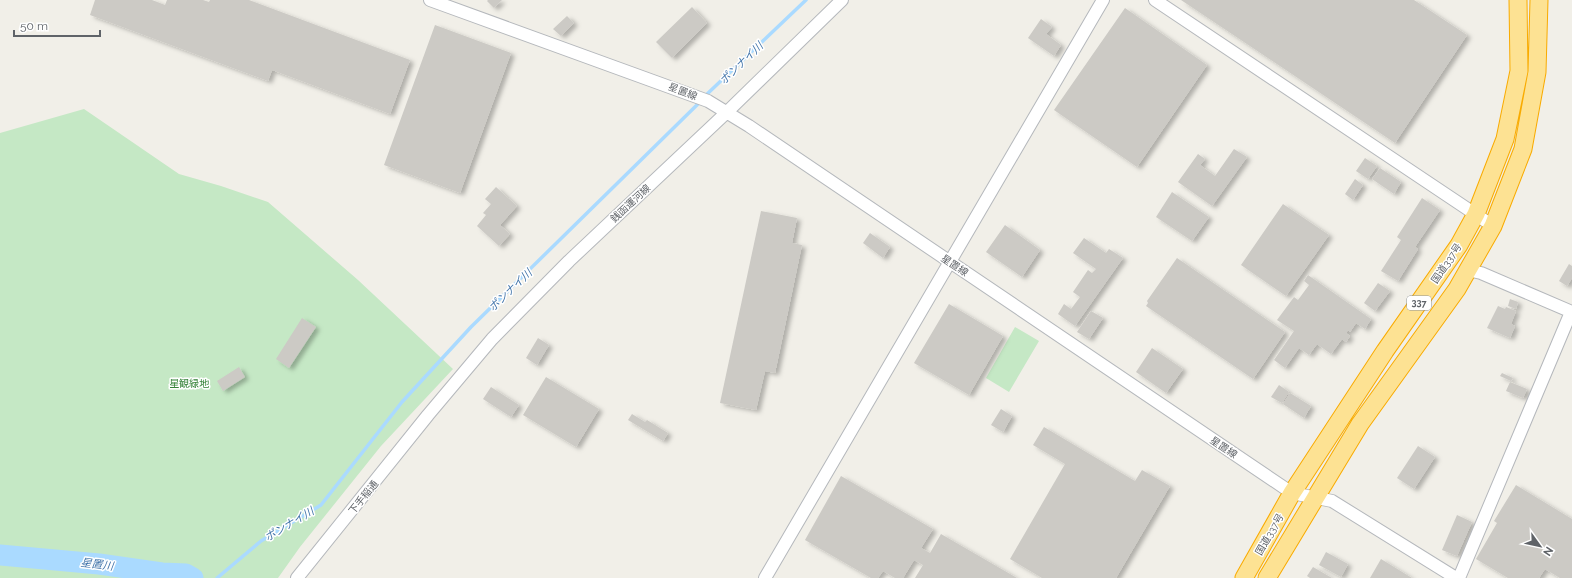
<svg xmlns="http://www.w3.org/2000/svg" width="1572" height="578" font-family="Raleway,'Noto Sans JP',sans-serif">
	<defs>
		<filter id="shadow"><feDropShadow dx="4" dy="2.5" stdDeviation="2" flood-color="#0004"/></filter>
	</defs>
	<rect width="100%" height="100%" fill="#f1efe8"/>
	<!-- green -->
	<path fill="#c5e8c5" d="M 84,109 L 179,174 L 221,186 L 268,202 L 358,280 L 453,369 L 381,446 L 300,547 L 278,578 L 0,578 L 0,133 Z
		M 1015,327 L 1039,341 L 1009,392 L 986,378 Z"/>
	<g fill="none" stroke-linecap="round" stroke-linejoin="round">
		<!-- stream -->
		<path stroke="#aadaff" stroke-width="3.5" d="M 705,96 L 806,0
			M 217,578 L 261,541 L 321,505 L 402,402 L 471,327 L 701,101"/>
		<!-- river -->
		<path stroke="#aadaff" stroke-width="21" d="M 0,555 L 99,564 L 162,573 L 186,574 L 193,578"/>
	</g>
	<!-- building -->
	<path fill="#cccac5" filter="url(#shadow)" d="M 95,0 L 152,0 L 165,5 L 167,0 L 203,0 L 209,2 L 210,0 L 249,0 L 410,60 L 390,114 L 272,70 L 268,81 L 90,15 Z
		M 488,0 L 502,0 L 494,8 L 487,1 Z
		M 1181,0 L 1414,0 L 1467,35 L 1395,143 Z
		M 692,7 L 707,23 L 672,58 L 656,42 Z
		M 1125,8 L 1207,65 L 1137,167 L 1054,110 Z
		M 567,16 L 574,23 L 561,36 L 553,29 Z
		M 1041,19 L 1052,27 L 1046,34 L 1061,45 L 1054,56 L 1028,38 Z
		M 435,25 L 511,53 L 460,193 L 384,165 Z
		M 1234,149 L 1247,157 L 1212,206 L 1178,182 L 1198,154 L 1205,159 L 1200,165 L 1215,176 Z
		M 1365,158 L 1377,166 L 1368,179 L 1356,171 Z
		M 1380,168 L 1401,182 L 1394,194 L 1372,179 Z
		M 1355,179 L 1363,185 L 1353,200 L 1345,194 Z
		M 496,187 L 517,206 L 500,225 L 510,234 L 499,246 L 477,226 L 486,215 L 483,213 L 491,204 L 485,199 Z
		M 1172,192 L 1209,217 L 1192,241 L 1156,217 Z
		M 1422,198 L 1440,210 L 1415,247 L 1418,249 L 1398,281 L 1381,271 L 1401,240 L 1397,237 Z
		M 1283,204 L 1329,235 L 1286,296 L 1241,265 Z
		M 761,211 L 797,218 L 792,243 L 802,245 L 775,373 L 765,371 L 756,410 L 720,403 Z
		M 1005,225 L 1040,250 L 1022,277 L 986,252 Z
		M 870,233 L 890,247 L 883,258 L 863,243 Z
		M 1084,238 L 1106,253 L 1109,249 L 1123,258 L 1075,326 L 1058,314 L 1064,304 L 1071,309 L 1080,297 L 1073,292 L 1088,270 L 1092,273 L 1096,269 L 1073,253 Z
		M 1177,258 L 1285,332 L 1253,379 L 1146,306 L 1148,303 L 1147,301 Z
		M 1569,264 L 1572,266 L 1572,278 L 1567,286 L 1559,281 Z
		M 1308,275 L 1371,319 L 1365,329 L 1356,323 L 1350,332 L 1348,330 L 1346,333 L 1350,336 L 1346,342 L 1342,339 L 1331,354 L 1317,344 L 1309,355 L 1299,348 L 1285,368 L 1274,360 L 1294,331 L 1277,320 L 1294,297 L 1298,300 L 1309,285 L 1304,281 Z
		M 1378,283 L 1390,291 L 1375,311 L 1364,303 Z
		M 1510,299 L 1518,302 L 1516,309 L 1508,306 Z
		M 949,304 L 1003,336 L 969,395 L 914,363 Z
		M 1498,306 L 1505,309 L 1506,307 L 1516,311 L 1511,324 L 1515,326 L 1510,338 L 1487,328 Z
		M 1091,311 L 1103,318 L 1089,339 L 1077,332 Z
		M 302,318 L 316,327 L 289,368 L 276,359 Z
		M 538,338 L 549,345 L 537,365 L 526,358 Z
		M 1152,348 L 1183,369 L 1166,393 L 1136,372 Z
		M 239,367 L 245,377 L 223,391 L 217,381 Z
		M 1502,373 L 1513,378 L 1511,381 L 1500,376 Z
		M 546,377 L 599,409 L 576,447 L 523,415 Z
		M 1510,382 L 1527,389 L 1523,398 L 1506,391 Z
		M 1279,385 L 1289,392 L 1282,403 L 1271,397 Z
		M 491,387 L 519,405 L 511,417 L 483,399 Z
		M 1290,393 L 1311,406 L 1304,418 L 1283,404 Z
		M 1001,409 L 1012,416 L 1003,432 L 991,425 Z
		M 632,414 L 645,422 L 647,420 L 668,433 L 663,441 L 628,420 Z
		M 1044,427 L 1135,481 L 1142,470 L 1170,486 L 1116,578 L 1042,578 L 1010,559 L 1065,464 L 1033,445 Z
		M 1418,446 L 1435,457 L 1414,489 L 1397,478 Z
		M 841,476 L 933,529 L 921,548 L 930,553 L 941,534 L 1017,578 L 915,578 L 923,565 L 914,560 L 903,578 L 895,578 L 883,571 L 878,578 L 871,578 L 805,540 Z
		M 1516,485 L 1572,519 L 1572,578 L 1560,578 L 1545,569 L 1539,578 L 1508,578 L 1476,559 L 1497,523 L 1494,521 Z
		M 1457,515 L 1472,522 L 1457,556 L 1442,550 Z
		M 1326,552 L 1348,564 L 1341,577 L 1319,565 Z
		M 1381,559 L 1412,578 L 1370,578 Z
		M 1313,567 L 1332,578 L 1310,578 L 1307,576 Z"/>
	<g fill="none" stroke-linecap="round" stroke-linejoin="round">
		<!-- minor casing -->
		<g stroke="#b5b8bc" stroke-width="14">
			<path id="minor" d="M 430,0 L 708,101 L 749,126 L 1292,493 L 1332,501 L 1456,578
				M 1155,0 L 1493,226
				M 1467,270 L 1481,273 L 1572,312
				M 297,578 L 428,415 L 492,339 L 569,261 L 726,113 L 842,0
				M 765,578 L 1103,0
				M 1459,578 L 1571,312"/>
		</g>
		<!-- highway casing -->
		<g stroke="#f9ab00" stroke-width="19">
			<path id="highway" d="M 1244,578 L 1292,493 L 1385,351 L 1459,245 L 1476,214 L 1505,139 L 1519,71 L 1518,0
				M 1267,578 L 1360,424 L 1457,289 L 1493,226 L 1523,149 L 1537,72 L 1539,0"/>
		</g>
		<!-- minor -->
		<use href="#minor" stroke="#fff" stroke-width="12"/>
		<!-- highway -->
		<use href="#highway" stroke="#fde293" stroke-width="17"/>
	</g>
	<g text-anchor="middle" stroke-width="3" stroke-linejoin="round" paint-order="stroke">
		<!-- shield labels -->
		<rect fill="#fff" stroke="#8f9295" stroke-width="1" x="1407" y="296" width="24" height="14" rx="3"/>
		<g font-size="9" font-weight="bold" fill="#5f6368">
			<text x="1419" y="306">337</text>
		</g>
		<!-- street labels -->
		<g font-size="10" fill="#5f6368" stroke="#fff">
			<text transform="translate(683 91) rotate(21)" y="4">星置線</text>
			<text transform="translate(630 203) rotate(-43)" y="4">銭函運河線</text>
			<text transform="translate(1446 263) rotate(-56)" y="4">国道337号</text>
			<text transform="translate(955 265) rotate(34)" y="4">星置線</text>
			<text transform="translate(1224 447) rotate(34)" y="4">星置線</text>
			<text transform="translate(363 497) rotate(-51)" y="4">下手稲通</text>
			<text transform="translate(1269 534) rotate(-60)" y="4">国道337号</text>
		</g>
		<!-- park labels -->
		<g font-size="10" fill="#348238" stroke="#fff">
			<text x="189" y="387">星観緑地</text>
		</g>
		<!-- water labels -->
		<g font-size="11" font-style="italic" fill="#4174aa" stroke="#fff">
			<text transform="translate(741 63) rotate(-44)" y="4">ポンナイ川</text>
			<text transform="translate(510 290) rotate(-44)" y="4">ポンナイ川</text>
			<text transform="translate(289 524) rotate(-31)" y="4">ポンナイ川</text>
			<text transform="translate(97 564) rotate(7)" y="4">星置川</text>
		</g>
	</g>
	<!-- north arrow -->
	<g transform="translate(1540 546) rotate(123)" stroke="#ffffff" stroke-width="3" paint-order="stroke">
	<path d="M0-3L7 15L0 10L-7 15Z" fill="#5f6368"/>
	<text y="-6" font-size="11" font-weight="bold" text-anchor="middle" fill="#5f6368">N</text>
	</g>
	<!-- scale -->
	<path d="M14 30v6h86v-6" fill="none" stroke="#5f6368" stroke-width="2"/>
	<text x="20" y="30" font-size="12" fill="#5f6368" stroke="#ffffff" stroke-width="3" paint-order="stroke">50 m</text>
</svg>
